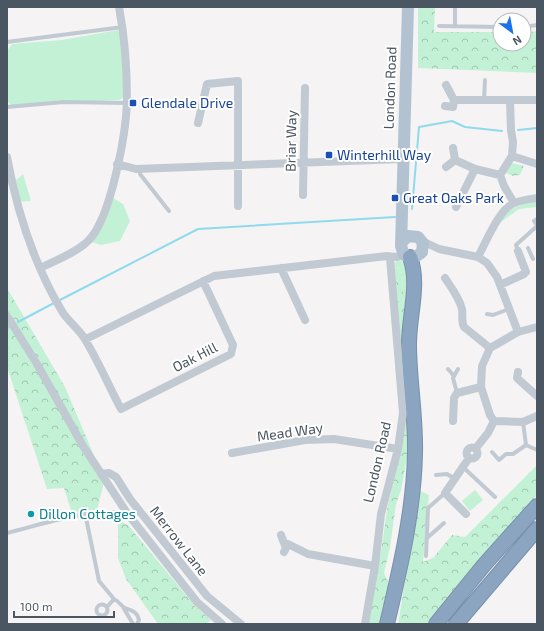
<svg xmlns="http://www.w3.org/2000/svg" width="544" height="631" font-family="'Exo 2',sans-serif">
	<defs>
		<pattern id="forest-crowns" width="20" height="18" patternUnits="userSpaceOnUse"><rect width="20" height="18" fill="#c3f1d5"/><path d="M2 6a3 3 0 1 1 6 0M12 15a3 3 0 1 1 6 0" fill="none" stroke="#a0c6b0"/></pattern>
	</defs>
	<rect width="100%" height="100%" fill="#f5f3f3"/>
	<!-- grass -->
	<path fill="#c3f1d5" d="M 118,30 L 122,34 L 124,97 L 119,100 L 12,106 L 7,101 L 7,51 L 12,44 L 62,40 Z
		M 23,174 L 31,201 L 17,202 L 13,183 Z
		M 110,196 L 123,204 L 130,221 L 120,241 L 101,245 L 88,241 Z
		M 528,202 L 537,202 L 537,207 L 519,209 L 497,225 C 505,212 513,207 528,202 Z
		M 398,260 L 406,263 L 410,269 L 405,338 L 402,273 L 399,267 L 395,269 L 392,265 Z
		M 475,490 L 483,500 L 470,511 L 462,501 Z"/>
	<!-- forest -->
	<path fill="url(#forest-crowns)" d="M 418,7 L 435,7 L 434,32 L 500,32 L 500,44 L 524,44 L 524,33 L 537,31 L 537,73 L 418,68 Z
		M 511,163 L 524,166 L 520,175 L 513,176 L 506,173 Z
		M 399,267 L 402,273 L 409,403 L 408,452 L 401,490 L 396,504 L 390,547 L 384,573 L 392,591 L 384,624 L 367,624 L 381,552 L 387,510 L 403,437 L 395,269 Z
		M 7,288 L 65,387 L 98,465 L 104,482 L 97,510 L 72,513 L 64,488 L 47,489 L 7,367 Z
		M 537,465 L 537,495 L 461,581 L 427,624 L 398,624 L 420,491 L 429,495 L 423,562 L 433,558 L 452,535 L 465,537 Z
		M 118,520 L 128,525 L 195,606 L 211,620 L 206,624 L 158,624 L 126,579 L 118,558 Z"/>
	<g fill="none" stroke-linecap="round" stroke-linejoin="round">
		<!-- stream -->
		<path stroke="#90daee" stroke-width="2" d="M 518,130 L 537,128
			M 412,209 L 419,127 L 452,121 L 465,127 L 502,131
			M 58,301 L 198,229 L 395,217
			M 18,322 L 54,303
			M 7,328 L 8,327"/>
		<!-- highway casing -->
		<g stroke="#7690ad" stroke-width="16">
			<path id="highway" d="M 387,624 C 400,569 414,510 415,453 C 416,417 409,380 409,344 C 409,315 420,284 410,257
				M 436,624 L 484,565 L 537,506
				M 456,624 L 537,529"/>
		</g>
		<!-- lane -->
		<path stroke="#c1cad2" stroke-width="4" d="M 439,26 L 500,27
			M 455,26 L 455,8
			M 524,27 L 537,25
			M 7,42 L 123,27
			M 484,100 L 485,80
			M 7,107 L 64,102 L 127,103
			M 140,169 L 140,174 L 169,211
			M 537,219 L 534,221 L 537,225
			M 528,248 L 533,259
			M 518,251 L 516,245 L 537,226
			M 487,314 L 493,315 L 509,309
			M 448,369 L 454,376
			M 457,393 L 453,378 L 458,369
			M 523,422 L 526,445 L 537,450
			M 492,452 L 499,460 L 506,454 L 513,454 L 526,445
			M 463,467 L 495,497
			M 436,475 L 447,474 L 455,479
			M 85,513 L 99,581 L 114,599 L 107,607
			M 7,533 C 47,523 85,509 126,513
			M 427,538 L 444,523
			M 426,556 L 428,508 L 445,493
			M 114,599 C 119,601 121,606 125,608 C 132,611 137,611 139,620 L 137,624
			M96.5 610a5.5 5.5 0 1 1 11 0a5.5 5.5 0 1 1-11 0Z
			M 123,607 L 133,624"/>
		<!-- street -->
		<path stroke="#c1cad2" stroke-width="8" d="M 454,100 L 537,100
			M 510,101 L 511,130 L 513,142 L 512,156
			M 445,106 L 453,107 L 454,100 L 446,85
			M 198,123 L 207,84 L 238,81 L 238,206
			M 7,157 C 17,212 34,265 63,313 C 70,323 81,331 86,341 C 99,363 109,386 121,409 L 231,354 L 233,345 L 203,281
			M 455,160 L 475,169 L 500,175
			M 117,164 L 136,169 L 402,159
			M 446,167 L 455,160 L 453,148
			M 303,195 L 305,88
			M 514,203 L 504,186 L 500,175 L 512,156 L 537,164
			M 456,207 L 475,169
			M 420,240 L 439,249 L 478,257 L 487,263 L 497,277 L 518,332
			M 478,257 C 486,242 498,212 512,204 C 520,200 529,199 537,198
			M 40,268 C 55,261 77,252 88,241 C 111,219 126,133 127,101 C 127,70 125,38 119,7
			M 281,268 L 305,320
			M 445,278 C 451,287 459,297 462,309 C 463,315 461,321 464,327 L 490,348
			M 500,285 L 524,274 L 526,272 L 518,251
			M 7,316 L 37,364 L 83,446 L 127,513 L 197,602 L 222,624
			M 518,332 L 537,327
			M 86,339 L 214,276 L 387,256 L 396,257 L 404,255
			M 518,372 L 517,378 L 537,396
			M 453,421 L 454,398 L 457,393 L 481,387
			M 494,421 L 490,415 L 481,387 L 482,366 L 490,348 L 518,332
			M 494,421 L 523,422 L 537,416
			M466.5 453a5.5 5.5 0 1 1 11 0a5.5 5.5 0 1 1-11 0Z
			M 476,448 L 488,433 L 494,421
			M 232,453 L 305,440 L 334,439 L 398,449
			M 101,474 L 109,473 L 116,477 L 130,499 L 207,596 L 241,624
			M 466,514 L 445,493 L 469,458
			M 281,535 L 286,548 L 284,552
			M 284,542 L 308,554 L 375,566
			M 365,624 L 375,566 L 381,514 L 398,449 L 403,413 L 390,258"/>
		<!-- primary -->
		<path stroke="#b3c2d1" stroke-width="12" d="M 402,242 L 408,236 L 418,237 L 423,243 L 422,252 C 416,258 411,258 404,255 L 401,246 L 408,7"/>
		<!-- highway -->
		<use href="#highway" stroke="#8ba5c1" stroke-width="14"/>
	</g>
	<!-- markers -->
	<g fill="#1a4fb4" stroke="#fff" stroke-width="1.5">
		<rect x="129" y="99" width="8" height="8" rx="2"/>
		<rect x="325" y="151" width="8" height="8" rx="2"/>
		<rect x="391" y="194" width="8" height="8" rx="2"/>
	</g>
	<circle fill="#0f9aa8" stroke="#fff" stroke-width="1.5" cx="31" cy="514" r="4"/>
	<g text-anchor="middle" stroke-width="4" stroke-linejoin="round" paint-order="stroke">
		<!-- street labels -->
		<g font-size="14" fill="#4a5661" stroke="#fff">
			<text transform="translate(390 88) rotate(-88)" y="5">London Road</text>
			<text transform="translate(291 141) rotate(-89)" y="5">Briar Way</text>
			<text transform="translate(195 357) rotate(-27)" y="5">Oak Hill</text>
			<text transform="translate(290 432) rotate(-8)" y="5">Mead Way</text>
			<text transform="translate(377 462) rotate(-77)" y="5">London Road</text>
			<text transform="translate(179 541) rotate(52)" y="5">Merrow Lane</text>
		</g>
		<!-- transit labels -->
		<g font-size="14" fill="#164399" stroke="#fff" text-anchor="start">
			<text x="141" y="108">Glendale Drive</text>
			<text x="337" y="160">Winterhill Way</text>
			<text x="403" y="203">Great Oaks Park</text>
		</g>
		<!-- culture labels -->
		<g font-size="14" fill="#0d838f" stroke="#fff" text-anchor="start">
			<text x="39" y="519">Dillon Cottages</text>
		</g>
	</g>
	<!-- border -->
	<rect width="544" height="631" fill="none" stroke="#4a5661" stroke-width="16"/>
	<!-- north arrow -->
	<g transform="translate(512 32) rotate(148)"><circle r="19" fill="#ffffff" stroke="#b7bbc0"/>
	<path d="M0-3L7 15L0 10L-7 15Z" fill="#1a73e8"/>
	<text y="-6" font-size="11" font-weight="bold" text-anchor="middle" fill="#4a5661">N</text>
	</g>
	<!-- scale -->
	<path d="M14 611v6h100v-6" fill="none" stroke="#4a5661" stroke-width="2"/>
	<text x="20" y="611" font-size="12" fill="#4a5661" stroke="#ffffff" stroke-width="3" paint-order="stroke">100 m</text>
</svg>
